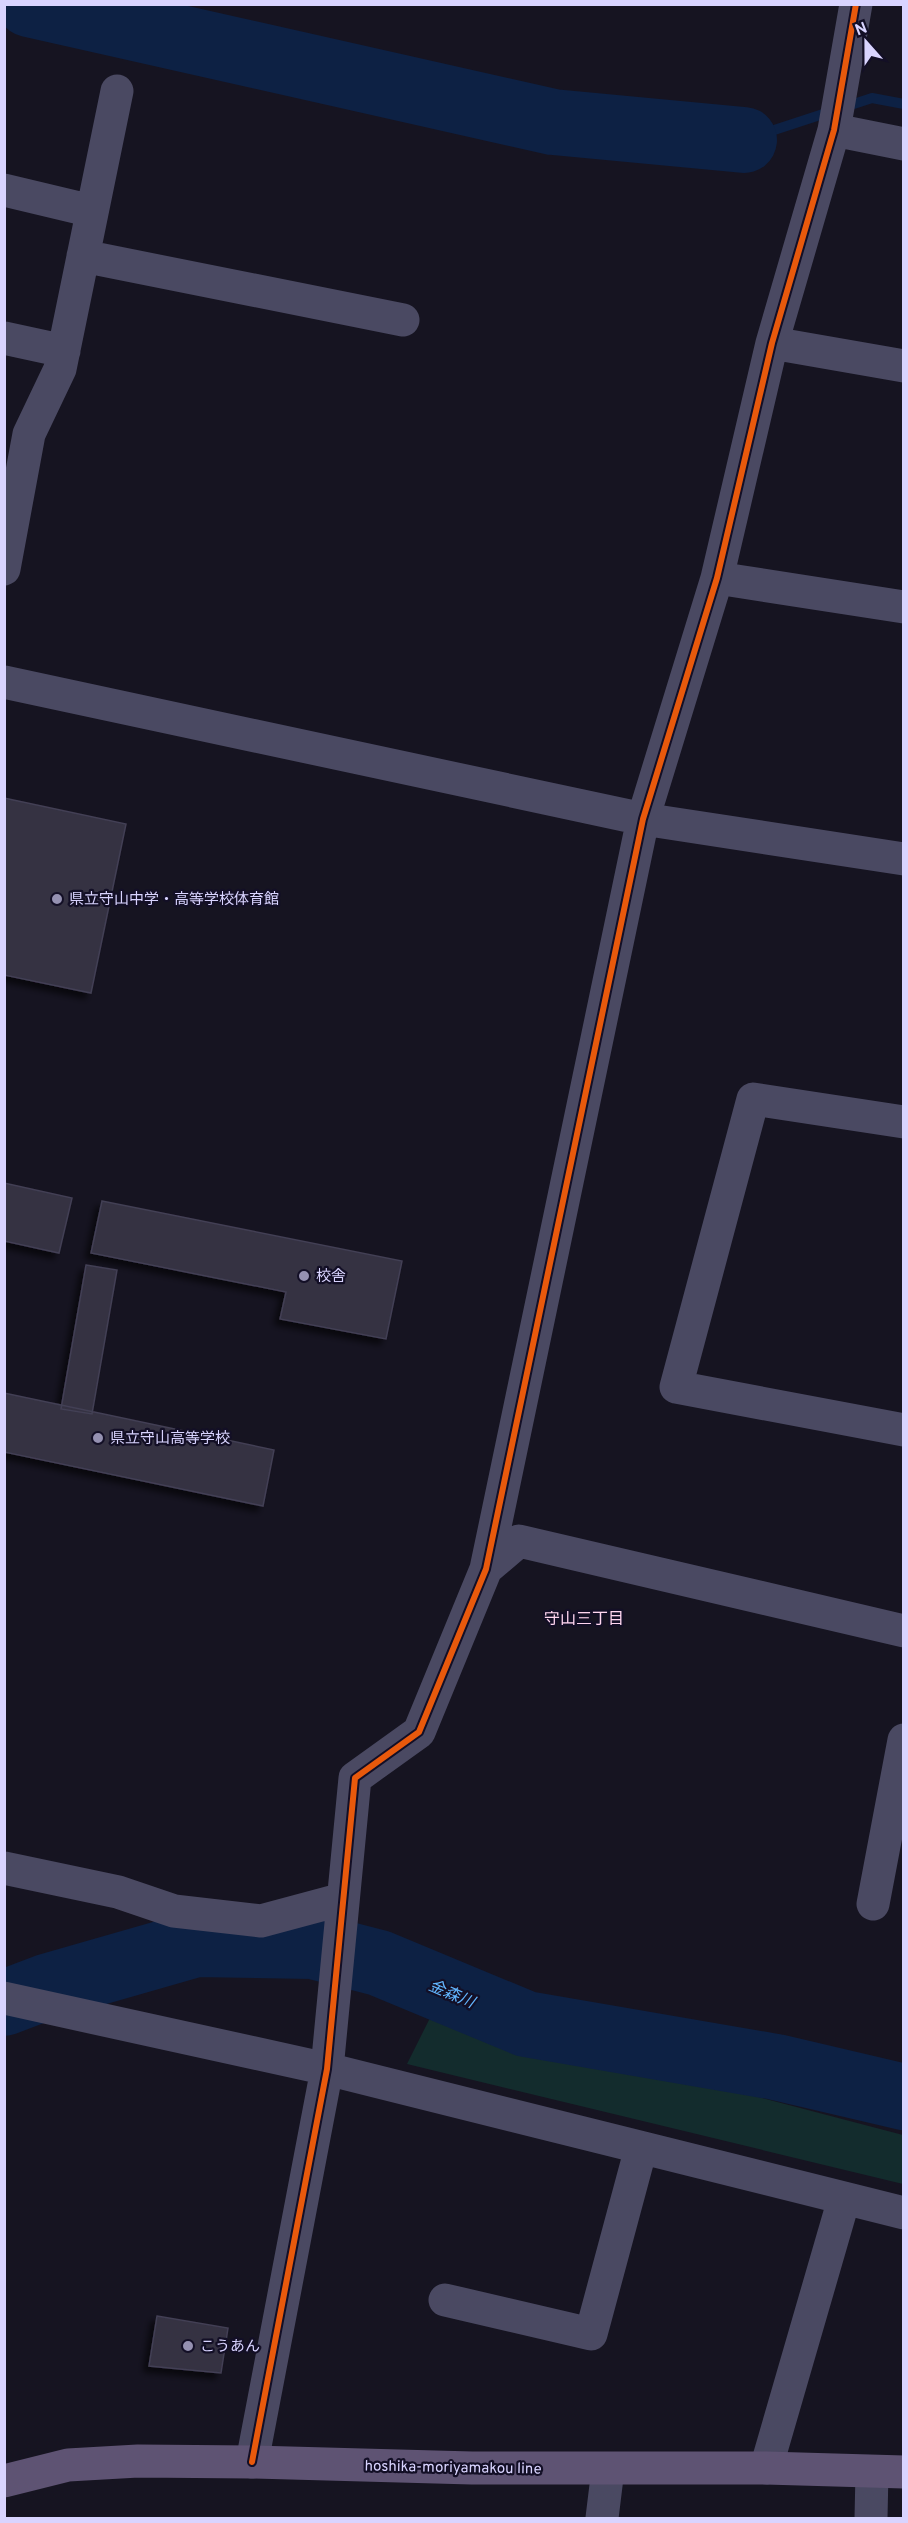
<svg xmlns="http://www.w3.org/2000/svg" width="908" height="2523" font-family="Overpass,'Noto Sans JP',sans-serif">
	<defs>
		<filter id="shadow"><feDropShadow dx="-5.5" dy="5.5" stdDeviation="3" flood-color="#0009"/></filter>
	</defs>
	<rect width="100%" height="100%" fill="#161421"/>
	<!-- green -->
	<path fill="#132c2d" d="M 433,2012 L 903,2135 L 903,2184 L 407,2064 Z"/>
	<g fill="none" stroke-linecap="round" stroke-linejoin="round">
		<!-- stream -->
		<path stroke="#0d2144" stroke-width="10" d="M 744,140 L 872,98 L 904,104"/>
		<!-- river -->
		<path stroke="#0d2144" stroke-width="66" d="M 29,4 L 553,122 L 744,140
			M 4,2003 L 46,1987 L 196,1944 L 313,1946 L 379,1963 L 526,2024 L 776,2067 L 904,2097"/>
	</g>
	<!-- building -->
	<path fill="#343243" stroke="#433f54" stroke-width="1.5" filter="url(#shadow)" d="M 4,798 L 126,824 L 91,993 L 4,975 Z
		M 4,1183 L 72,1198 L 59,1253 L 4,1241 Z
		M 102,1201 L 402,1261 L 386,1339 L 280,1319 L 286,1292 L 91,1253 Z
		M 86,1265 L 117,1270 L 92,1414 L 61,1409 Z
		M 4,1393 L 274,1450 L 263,1506 L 4,1452 Z
		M 157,2316 L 228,2328 L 221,2373 L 149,2366 Z"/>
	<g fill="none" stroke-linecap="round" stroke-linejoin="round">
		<!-- minor -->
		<path stroke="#4a4962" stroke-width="33" d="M 834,130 L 904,144
			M 4,190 L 92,211
			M 83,256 L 403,320
			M 4,338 L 64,351
			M 772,343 L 904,366
			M 4,569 L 29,434 L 60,369 L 117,91
			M 717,578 L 904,607
			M 4,682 L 643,819 L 904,859
			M 904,1122 L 753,1099 L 676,1387 L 904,1430
			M 486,1569 L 519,1541 L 904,1631
			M 4,1868 L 118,1892 L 174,1911 L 261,1921 L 343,1899
			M 873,1904 L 904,1740
			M 4,1998 L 327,2069 L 904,2213
			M 445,2300 L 591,2334 L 641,2148
			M 252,2462 L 327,2069 L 355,1778 L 419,1732 L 486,1569 L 643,819 L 717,578 L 772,343 L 834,130 L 856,4
			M 766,2468 L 844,2199
			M 602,2518 L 608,2469
			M 871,2518 L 872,2472"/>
		<!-- major -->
		<path stroke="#5e5373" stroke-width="33" d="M 4,2481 L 68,2465 L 138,2461 L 252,2462 L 472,2468 L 766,2468 L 904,2472"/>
		<!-- cycleway casing -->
		<g stroke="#130f26" stroke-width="10">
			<path id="cycleway" d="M 252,2462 L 327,2069 L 355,1778 L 419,1732 L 486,1569 L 643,819 L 717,578 L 772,343 L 834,130 L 856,4"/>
		</g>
		<!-- cycleway -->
		<use href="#cycleway" stroke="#e8590c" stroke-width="6"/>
	</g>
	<!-- markers -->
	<g fill="#9591b1" stroke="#130f26" stroke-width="2">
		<circle cx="57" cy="899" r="6"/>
		<circle cx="304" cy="1276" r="6"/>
		<circle cx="98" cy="1438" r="6"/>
		<circle cx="188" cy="2346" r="6"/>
	</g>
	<g text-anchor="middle" stroke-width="4.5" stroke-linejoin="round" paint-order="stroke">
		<!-- poi labels -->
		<g font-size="15" fill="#d9d4ff" stroke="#130f26" text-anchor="start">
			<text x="69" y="904">県立守山中学・高等学校体育館</text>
			<text x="316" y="1281">校舎</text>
			<text x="110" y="1443">県立守山高等学校</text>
			<text x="200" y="2351">こうあん</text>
		</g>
		<!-- street labels -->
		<g font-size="15" fill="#d9d4ff" stroke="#130f26">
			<text transform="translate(453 2467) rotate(1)" y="5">hoshika-moriyamakou line</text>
		</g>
		<!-- neighbourhood labels -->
		<g font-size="16" fill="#ffd6f0" stroke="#130f26">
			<text x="584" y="1624">守山三丁目</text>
		</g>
		<!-- water labels -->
		<g font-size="16" font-style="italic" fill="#62b6ff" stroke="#130f26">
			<text transform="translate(452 1993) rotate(23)" y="6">金森川</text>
		</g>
	</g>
	<!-- border -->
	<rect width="908" height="2523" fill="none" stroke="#d9d4ff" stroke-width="12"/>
	<!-- north arrow -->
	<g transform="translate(866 42) rotate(339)" stroke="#130f26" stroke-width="4.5" paint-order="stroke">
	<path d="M0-4.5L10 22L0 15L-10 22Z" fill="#d9d4ff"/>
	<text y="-9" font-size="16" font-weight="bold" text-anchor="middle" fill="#d9d4ff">N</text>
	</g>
</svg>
